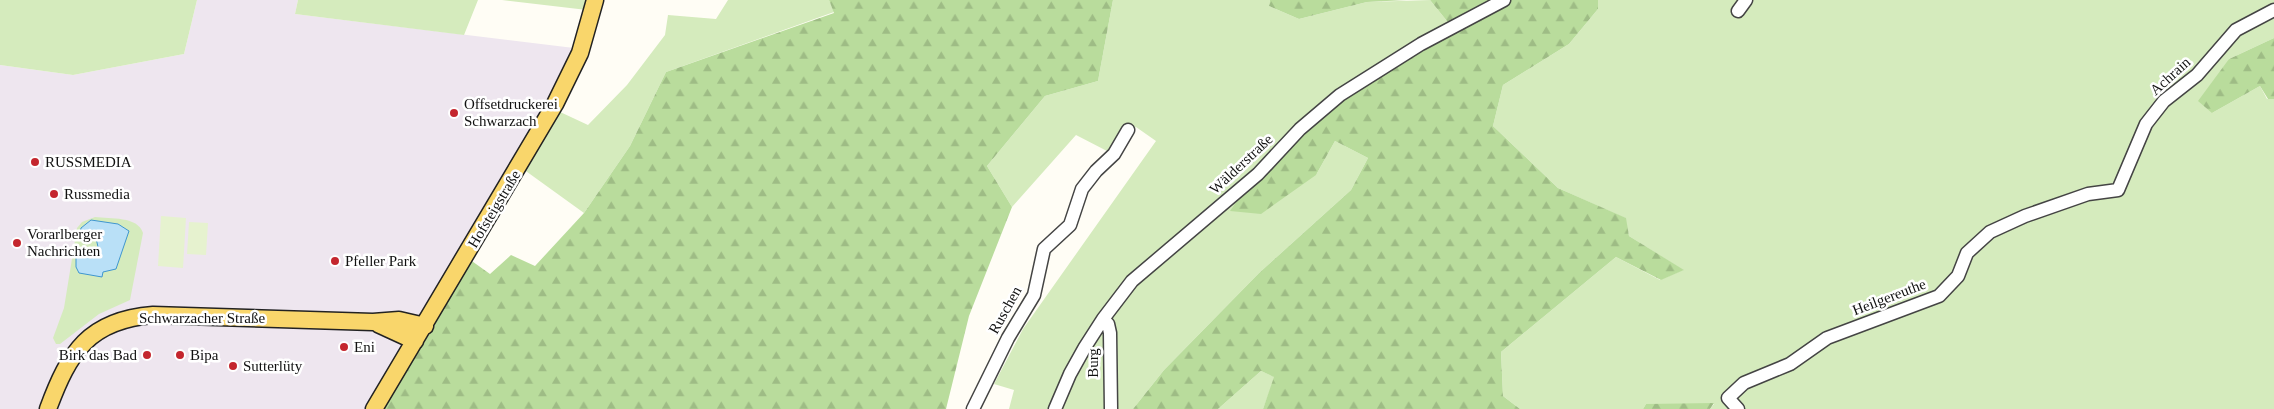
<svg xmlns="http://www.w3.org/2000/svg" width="2274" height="409" font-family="Georgia,serif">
	<defs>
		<pattern id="forest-firs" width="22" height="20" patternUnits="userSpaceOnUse" patternTransform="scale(1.25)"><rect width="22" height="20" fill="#b9dc9c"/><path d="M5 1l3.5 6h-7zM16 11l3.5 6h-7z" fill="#9ebc85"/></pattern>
	</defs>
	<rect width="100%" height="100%" fill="#fffdf5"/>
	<!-- industrial -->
	<path fill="#eee6ef" d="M 197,0 L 298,0 L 295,14 L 574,48 L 548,101 L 400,356 L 366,409 L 0,409 L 0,65 L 73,75 L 184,54 Z"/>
	<!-- grass -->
	<path fill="#d5ebbd" d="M 0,0 L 197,0 L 184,54 L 73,75 L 0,65 Z
		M 298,0 L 478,0 L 464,35 L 295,14 Z
		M 502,0 L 589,0 L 587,10 Z
		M 728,0 L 829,0 L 834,12 L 666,72 L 630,146 L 584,213 L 523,169 L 558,111 L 588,125 L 627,85 L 665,35 L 668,15 L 716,19 Z
		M 1113,0 L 1270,0 L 1269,6 L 1299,19 L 1367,2 L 1430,0 L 1455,31 L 1341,99 L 1316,175 L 1335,141 L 1368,158 L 1351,190 L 1259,273 L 1164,370 L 1133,409 L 1009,409 L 1014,390 L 994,384 L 1023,329 L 1156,141 L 1136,127 L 1107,151 L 1076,135 L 1012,207 L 987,166 L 1045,96 L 1098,81 Z
		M 1598,0 L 2274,0 L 2274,38 L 2229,59 L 2212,113 L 2260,86 L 2267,99 L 2274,99 L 2274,409 L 1710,409 L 1714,404 L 1646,404 L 1643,409 L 1520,409 L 1503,396 L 1501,352 L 1616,257 L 1660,280 L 1683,270 L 1629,236 L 1625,218 L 1558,188 L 1493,126 L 1503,85 L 1569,44 L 1598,9 Z
		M 95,217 C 110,219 138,216 143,233 L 130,300 L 99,314 L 60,344 L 56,344 L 53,338 L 64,308 L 77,228 L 82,222 Z
		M 1261,371 L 1275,377 L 1263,409 L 1218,409 Z"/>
	<!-- forest -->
	<path fill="url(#forest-firs)" d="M 829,0 L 1113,0 L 1098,81 L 1045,96 L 987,166 L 1012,207 L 969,316 L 946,409 L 384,409 L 469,259 L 490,274 L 511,255 L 535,266 L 584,213 L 630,146 L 666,72 L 834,13 Z
		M 1270,0 L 1407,0 L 1367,2 L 1299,19 L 1269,6 Z
		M 1430,0 L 1598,0 L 1598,9 L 1569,44 L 1503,85 L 1493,126 L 1558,188 L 1626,218 L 1629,236 L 1684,270 L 1661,280 L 1616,257 L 1501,352 L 1503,396 L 1520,409 L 1263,409 L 1274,377 L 1261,371 L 1218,409 L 1133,409 L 1164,370 L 1259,273 L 1351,190 L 1368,158 L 1335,141 L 1316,175 L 1261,214 L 1230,211 L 1243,192 L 1341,99 L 1455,31 Z
		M 2274,38 L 2274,99 L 2268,99 L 2260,86 L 2212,113 L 2198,101 L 2229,59 Z
		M 1714,403 L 1710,409 L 1643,409 L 1646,404 Z"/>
	<!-- pitch -->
	<path fill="#e6f2cf" d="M 161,216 L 186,218 L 183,268 L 158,266 Z
		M 189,222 L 208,223 L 206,255 L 187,254 Z"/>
	<!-- water -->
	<path fill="#b9e0f7" stroke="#3f96cf" d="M 91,220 L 118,224 L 129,231 L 116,269 L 103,272 L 102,277 L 79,273 L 76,267 L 76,255 L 80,251 L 87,252 L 90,257 L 92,252 L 98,247 L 96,238 L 79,238 L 81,228 Z"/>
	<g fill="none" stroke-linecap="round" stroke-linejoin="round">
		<!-- minor casing -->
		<g stroke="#444" stroke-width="15">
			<path id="minor" d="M 1738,11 L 1746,0
				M 1103,319 L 1108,324 L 1110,333 L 1111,409
				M 973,409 L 1008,338 L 1034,295 L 1044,249 L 1070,225 L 1082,189 L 1096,171 L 1114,154 L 1128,130
				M 1055,409 L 1070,374 L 1085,347 L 1103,319 L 1132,281 L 1258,174 L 1300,129 L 1340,95 L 1421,44 L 1504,0
				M 1738,409 L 1728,398 L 1744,383 L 1790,364 L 1827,338 L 1939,296 L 1958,276 L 1967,253 L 1990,232 L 2025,216 L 2088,194 L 2118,190 L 2146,124 L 2164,101 L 2197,75 L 2236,30 L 2274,10"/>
		</g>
		<!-- major casing -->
		<g stroke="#222" stroke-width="19">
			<path id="major" d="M 378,324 L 415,341
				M 48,409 C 69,352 89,320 153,315 L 373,322 L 399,320 L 425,326
				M 374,409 L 555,104 L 580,53 L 595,0"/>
		</g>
		<!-- minor -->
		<use href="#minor" stroke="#fff" stroke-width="12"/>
		<!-- major -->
		<use href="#major" stroke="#f9d66b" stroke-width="16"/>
	</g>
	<!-- markers -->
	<g fill="#c4262e" stroke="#fff" stroke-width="2">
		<circle cx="454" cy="113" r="5"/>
		<circle cx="35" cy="162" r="5"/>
		<circle cx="54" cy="194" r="5"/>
		<circle cx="17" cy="243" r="5"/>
		<circle cx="335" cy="261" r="5"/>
		<circle cx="344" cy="347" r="5"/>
		<circle cx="147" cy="355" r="5"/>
		<circle cx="180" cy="355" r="5"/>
		<circle cx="233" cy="366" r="5"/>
	</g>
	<g text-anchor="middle" stroke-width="5" stroke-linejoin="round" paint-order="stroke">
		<!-- street labels -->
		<g font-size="15" fill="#111" stroke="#fff">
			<text transform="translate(2170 76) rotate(-42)" y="5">Achrain</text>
			<text transform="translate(1241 164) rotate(-43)" y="5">Wälderstraße</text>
			<text transform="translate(494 209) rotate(-59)" y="5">Hofsteigstraße</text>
			<text transform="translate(1889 297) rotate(-21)" y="5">Heilgereuthe</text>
			<text transform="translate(1005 310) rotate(-61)" y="5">Ruschen</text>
			<text x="202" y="323">Schwarzacher Straße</text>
			<text transform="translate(1093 363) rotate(-90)" y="5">Burg</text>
		</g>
		<!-- poi labels -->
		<g font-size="15" fill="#111" stroke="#fff" text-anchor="start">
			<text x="464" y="109">Offsetdruckerei<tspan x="464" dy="17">Schwarzach</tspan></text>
			<text x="45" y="167">RUSSMEDIA</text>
			<text x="64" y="199">Russmedia</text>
			<text x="27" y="239">Vorarlberger<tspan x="27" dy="17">Nachrichten</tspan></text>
			<text x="345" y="266">Pfeller Park</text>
			<text x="354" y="352">Eni</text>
			<text x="137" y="360" text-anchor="end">Birk das Bad</text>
			<text x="190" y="360">Bipa</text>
			<text x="243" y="371">Sutterlüty</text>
		</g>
	</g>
</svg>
